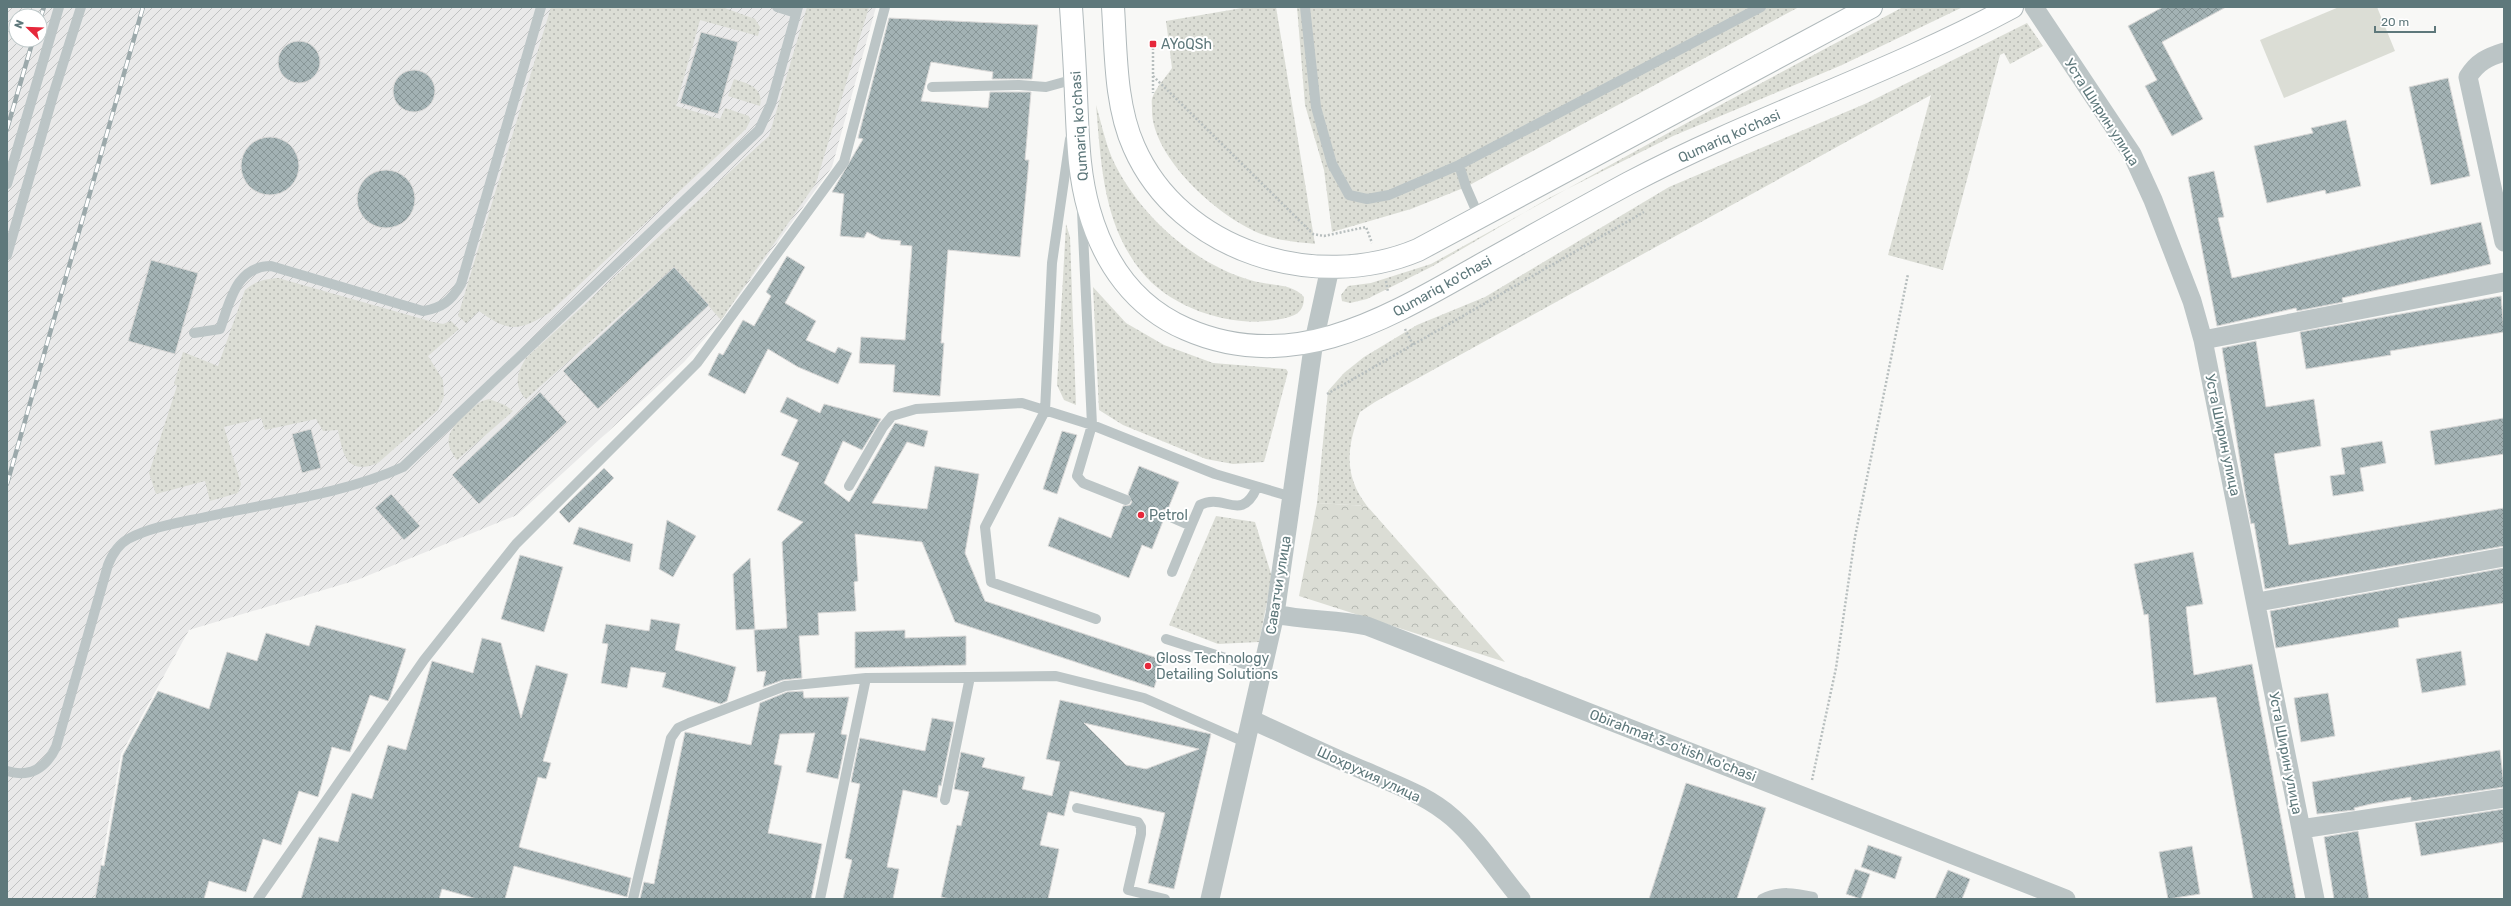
<svg xmlns="http://www.w3.org/2000/svg" width="2511" height="906" font-family="Rubik,sans-serif">
	<defs>
		<pattern id="industrial-furrows" width="10" height="10" patternUnits="userSpaceOnUse"><rect width="10" height="10" fill="#e9e9e9"/><path d="M-1 1l2-2M0 10L10 0M9 11l2-2" fill="none" stroke="#c0c2c2"/></pattern>
		<pattern id="grass-dots" width="8" height="8" patternUnits="userSpaceOnUse"><rect width="8" height="8" fill="#dbddd5"/><path d="M2 2h.1M6 6h.1" fill="none" stroke="#b5b8b2" stroke-width="1.8" stroke-linecap="round"/></pattern>
		<pattern id="forest-crowns" width="20" height="18" patternUnits="userSpaceOnUse"><rect width="20" height="18" fill="#dbddd5"/><path d="M2 6a3 3 0 1 1 6 0M12 15a3 3 0 1 1 6 0" fill="none" stroke="#b5b8b2"/></pattern>
		<pattern id="building-cross-hatch" width="8" height="8" patternUnits="userSpaceOnUse"><rect width="8" height="8" fill="#a3b2b4"/><path d="M0 0l8 8M0 8l8-8" fill="none" stroke="#889697"/></pattern>
	</defs>
	<rect width="100%" height="100%" fill="#f8f8f6"/>
	<!-- industrial -->
	<path fill="url(#industrial-furrows)" fill-rule="evenodd" d="M 7,7 L 876,7 L 832,167 L 721,320 L 684,362 L 517,515 L 357,580 L 189,630 L 121,754 L 95,899 L 7,899 ZM 16,16 L 40,16 L 40,40 L 16,40 Z"/>
	<!-- grass -->
	<path fill="url(#grass-dots)" d="M 551,7 L 722,7 L 755,19 L 760,27 L 758,36 L 700,20 L 676,106 L 720,119 L 725,108 L 749,116 L 750,121 L 746,129 L 549,313 C 518,332 508,332 479,311 L 466,323 L 458,316 Z
		M 807,7 L 869,7 L 816,183 L 721,320 L 674,267 L 526,399 C 513,385 517,373 526,358 L 769,136 Z
		M 1248,7 L 1276,7 L 1315,244 C 1298,242 1280,241 1264,235 C 1221,220 1150,157 1152,108 C 1152,104 1151,99 1153,96 C 1157,86 1166,77 1172,68 L 1166,21 Z
		M 1297,7 L 1799,7 L 1466,187 L 1411,209 L 1332,232 L 1324,170 L 1305,105 Z
		M 1903,7 L 1963,7 L 1842,65 L 1673,136 L 1549,198 L 1433,266 L 1367,299 L 1350,303 L 1342,301 L 1341,295 L 1348,286 L 1371,283 L 1431,264 L 1670,132 Z
		M 2027,23 L 2043,46 L 2010,64 L 2004,53 L 2000,55 L 1943,270 L 1888,255 L 1931,95 L 1375,402 L 1360,412 C 1347,447 1343,475 1367,506 L 1317,503 L 1328,391 L 1344,373 L 1364,357 L 1417,325 L 1485,297 L 1669,187 L 1867,103 Z
		M 734,79 C 748,84 764,87 760,106 L 728,96 Z
		M 1096,105 C 1101,122 1105,141 1112,158 C 1137,213 1192,263 1250,280 C 1267,286 1292,282 1304,297 C 1304,313 1295,316 1281,319 C 1235,329 1172,310 1141,271 C 1103,224 1101,163 1096,105 Z
		M 1066,224 L 1070,237 L 1076,405 L 1064,400 L 1057,385 Z
		M 278,278 L 433,322 L 443,324 L 451,321 L 459,329 L 428,356 L 443,380 L 444,397 L 438,410 L 378,463 C 346,476 343,454 338,430 L 323,431 L 316,419 L 265,430 L 261,418 L 224,427 L 241,484 L 238,493 L 210,501 L 205,481 L 156,494 L 149,473 L 177,386 L 174,384 L 183,352 L 218,366 L 245,290 C 256,281 264,279 278,278 Z
		M 1093,287 L 1126,323 L 1164,345 L 1213,363 L 1286,369 L 1288,372 L 1264,462 L 1233,464 L 1206,459 L 1123,425 L 1099,410 Z
		M 489,399 L 505,405 L 513,411 L 457,460 C 440,439 451,428 468,412 C 475,406 479,401 489,399 Z
		M 1216,516 L 1255,522 L 1272,577 L 1259,642 L 1218,644 L 1169,625 Z"/>
	<!-- forest -->
	<path fill="url(#forest-crowns)" d="M 1317,503 L 1367,506 L 1505,662 L 1299,596 Z"/>
	<!-- garden -->
	<path fill="#dbddd5" d="M 2339,7 L 2377,7 L 2395,51 L 2284,98 L 2260,40 Z"/>
	<!-- building -->
	<path fill="url(#building-cross-hatch)" stroke="#dad9d8" fill-rule="evenodd" d="M 2163,7 L 2226,7 L 2162,42 L 2203,119 L 2172,136 L 2145,86 L 2157,80 L 2128,26 Z
		M 889,18 L 1038,25 L 1032,79 L 992,79 L 993,72 L 931,62 L 921,101 L 988,108 L 990,92 L 1031,92 L 1025,160 L 1029,160 L 1020,257 L 948,250 L 941,343 L 944,343 L 940,396 L 893,392 L 895,365 L 859,363 L 861,337 L 905,340 L 912,246 L 900,245 L 901,241 L 881,239 L 867,232 L 864,238 L 840,236 L 844,194 L 832,192 L 863,139 L 858,138 Z
		M 701,32 L 738,42 L 718,114 L 680,103 Z
		M278 62a21 21 0 1 1 42 0a21 21 0 1 1-42 0Z
		M393 91a21 21 0 1 1 42 0a21 21 0 1 1-42 0Z
		M 2448,78 L 2470,176 L 2431,185 L 2409,87 Z
		M 2346,120 L 2361,186 L 2326,194 L 2325,190 L 2267,203 L 2254,146 L 2313,133 L 2311,128 Z
		M241 166a29 29 0 1 1 58 0a29 29 0 1 1-58 0Z
		M357 199a29 29 0 1 1 58 0a29 29 0 1 1-58 0Z
		M 2214,171 L 2224,217 L 2218,218 L 2232,278 L 2481,222 L 2491,264 L 2342,298 L 2343,302 L 2297,311 L 2296,308 L 2217,326 L 2188,177 Z
		M 787,256 L 805,267 L 785,303 L 816,321 L 806,340 L 835,353 L 838,347 L 852,353 L 838,384 L 798,367 L 768,349 L 745,394 L 708,375 L 719,353 L 723,355 L 743,320 L 754,326 L 771,296 L 766,292 Z
		M 151,260 L 198,273 L 175,354 L 128,341 Z
		M 674,267 L 709,305 L 598,409 L 563,371 Z
		M 2501,296 L 2504,332 L 2390,351 L 2391,355 L 2306,369 L 2300,332 Z
		M 2256,341 L 2266,407 L 2314,399 L 2321,446 L 2274,454 L 2289,545 L 2504,508 L 2504,546 L 2265,589 L 2254,523 L 2251,524 L 2245,492 L 2222,348 Z
		M 540,392 L 567,422 L 479,504 L 452,475 Z
		M 787,397 L 820,413 L 824,404 L 881,419 L 862,450 L 843,441 L 824,483 L 849,502 L 895,423 L 928,431 L 924,447 L 907,442 L 872,503 L 927,509 L 935,466 L 979,474 L 965,553 L 985,601 L 1163,660 L 1154,688 L 955,622 L 922,542 L 855,534 L 858,581 L 854,582 L 856,611 L 818,613 L 819,635 L 799,636 L 802,678 L 783,680 L 763,687 L 766,671 L 757,672 L 754,630 L 787,628 L 782,542 L 803,522 L 777,510 L 799,463 L 781,455 L 798,420 L 780,412 Z
		M 2504,418 L 2504,454 L 2435,465 L 2430,431 Z
		M 311,429 L 321,468 L 302,473 L 292,434 Z
		M 1062,431 L 1077,435 L 1057,494 L 1043,489 Z
		M 2382,441 L 2386,463 L 2360,468 L 2364,491 L 2333,496 L 2330,476 L 2345,474 L 2341,448 Z
		M 1139,466 L 1179,482 L 1168,509 L 1162,510 L 1160,513 L 1163,521 L 1152,549 L 1142,545 L 1129,578 L 1048,546 L 1059,517 L 1111,538 L 1123,506 L 1130,505 L 1132,502 L 1128,494 Z
		M 604,468 L 614,478 L 569,523 L 559,512 Z
		M 391,494 L 420,526 L 404,540 L 375,508 Z
		M 667,520 L 696,536 L 673,577 L 659,569 Z
		M 579,527 L 633,544 L 630,562 L 573,544 Z
		M 2193,552 L 2203,604 L 2186,607 L 2194,675 L 2252,664 L 2296,899 L 2253,899 L 2216,697 L 2156,703 L 2148,614 L 2144,615 L 2134,564 Z
		M 520,555 L 563,567 L 544,632 L 501,619 Z
		M 750,558 L 755,629 L 736,630 L 733,574 Z
		M 2504,568 L 2504,603 L 2398,619 L 2399,627 L 2276,648 L 2270,611 Z
		M 651,619 L 680,624 L 675,650 L 736,667 L 727,701 L 721,704 L 662,687 L 666,673 L 631,667 L 627,688 L 601,683 L 608,644 L 602,643 L 606,624 L 649,631 Z
		M 316,625 L 406,649 L 390,697 L 388,701 L 370,695 L 350,752 L 332,747 L 318,797 L 299,791 L 281,845 L 263,839 L 246,892 L 209,881 L 204,899 L 95,899 L 101,865 L 104,866 L 123,755 L 158,691 L 209,709 L 227,652 L 257,661 L 266,633 L 309,646 Z
		M 905,630 L 905,638 L 966,636 L 966,665 L 855,668 L 855,632 Z
		M 482,638 L 501,643 L 521,718 L 536,665 L 568,674 L 543,761 L 551,763 L 546,779 L 538,777 L 519,847 L 631,878 L 627,897 L 514,866 L 505,899 L 477,899 L 442,889 L 439,899 L 301,899 L 319,837 L 338,842 L 352,793 L 372,799 L 388,745 L 406,750 L 432,661 L 473,673 Z
		M 2461,651 L 2466,685 L 2422,693 L 2416,659 Z
		M 803,691 L 804,698 L 849,697 L 841,734 L 847,735 L 838,779 L 806,772 L 815,733 L 780,734 L 774,764 L 782,766 L 768,833 L 822,844 L 811,899 L 640,899 L 644,882 L 654,884 L 685,732 L 751,745 L 760,703 L 787,692 Z
		M 2328,693 L 2335,736 L 2301,742 L 2294,698 Z
		M 1060,700 L 1211,734 L 1174,889 L 1148,883 L 1165,813 L 1070,791 L 1064,816 L 1048,812 L 1040,845 L 1059,849 L 1048,899 L 950,899 L 941,897 L 957,825 L 961,826 L 969,792 L 954,789 L 961,752 L 985,758 L 982,767 L 1025,777 L 1022,789 L 1052,796 L 1060,762 L 1046,759 ZM 1084,723 L 1199,749 L 1146,769 L 1126,765 Z
		M 932,718 L 954,722 L 941,786 L 939,785 L 937,798 L 903,790 L 887,867 L 899,869 L 893,899 L 843,899 L 852,860 L 845,858 L 860,784 L 851,782 L 860,738 L 925,751 Z
		M 2500,750 L 2504,787 L 2411,801 L 2411,797 L 2371,804 L 2354,808 L 2355,810 L 2317,814 L 2312,782 Z
		M 1686,783 L 1766,808 L 1737,899 L 1649,899 Z
		M 2504,809 L 2504,842 L 2421,856 L 2415,823 Z
		M 2358,831 L 2369,899 L 2334,899 L 2324,837 Z
		M 1868,845 L 1902,857 L 1895,879 L 1861,867 Z
		M 2192,846 L 2200,894 L 2168,899 L 2159,852 Z
		M 1855,869 L 1870,874 L 1861,899 L 1846,894 Z
		M 1948,870 L 1970,879 L 1962,899 L 1935,899 Z"/>
	<g fill="none" stroke-linecap="round" stroke-linejoin="round">
		<!-- primary casing -->
		<g stroke="#b0b9bb" stroke-width="24">
			<path id="primary" d="M 1071,7 C 1073,37 1075,66 1076,96 C 1078,135 1078,172 1089,210 C 1104,263 1135,307 1186,329 C 1293,376 1387,318 1479,266 C 1529,238 1579,210 1629,183 C 1754,117 1888,74 2012,7
				M 1113,7 C 1116,52 1115,105 1134,147 C 1180,252 1316,293 1418,250 L 1871,7"/>
		</g>
		<!-- path -->
		<path stroke="#b7bebe" stroke-width="2.5" stroke-dasharray="2 2" stroke-linecap="butt" d="M 1153,44 L 1153,93
			M 1153,76 L 1313,234 L 1324,236 L 1366,227 L 1372,243
			M 1386,281 L 1388,292
			M 1405,329 L 1413,345
			M 1327,394 L 1644,212
			M 1812,780 L 1836,668 L 1855,537 L 1908,274"/>
		<!-- lane -->
		<path stroke="#bcc5c6" stroke-width="10" d="M 777,7 L 796,13
			M 1305,7 L 1316,107 L 1332,164 L 1349,195 L 1367,199 L 1389,195 L 1459,165 L 1761,7
			M 932,87 L 1019,85 L 1046,87 L 1075,79
			M 1070,139 L 1052,263 L 1045,411 L 985,527 L 991,582 L 1096,619
			M 1459,165 L 1466,187 L 1479,217
			M 7,184 L 59,7
			M 1082,211 L 1092,425 L 1077,476 L 1083,483 L 1126,500
			M 7,255 L 54,92 L 81,7
			M 194,333 L 220,329 C 230,302 236,266 271,266 L 423,311 C 442,308 451,301 461,284 L 541,7
			M 849,486 L 883,427 L 892,416 L 916,409 L 1022,403 L 1092,425 L 1215,474 L 1292,497
			M 1166,515 L 1191,526 L 1200,505 C 1224,492 1241,524 1257,487
			M 1172,572 L 1191,526
			M 1166,639 L 1263,670
			M 7,771 C 30,778 46,768 56,747 L 108,565 C 112,555 119,544 128,539 C 152,526 184,522 210,516 C 274,502 343,494 403,467 L 759,130 L 771,104 L 798,7
			M 945,800 L 970,677
			M 1077,808 L 1138,822 L 1141,827 L 1141,834 L 1128,890 L 1165,899
			M 258,899 L 424,660 L 516,544 L 697,363 L 844,162 L 885,7
			M 633,899 L 671,738 L 678,728 L 689,723 L 785,686 L 866,678 L 1056,676 L 1144,698 L 1247,743
			M 820,899 L 866,678
			M 1762,899 C 1780,890 1795,893 1813,897"/>
		<!-- street -->
		<path stroke="#bcc5c6" stroke-width="19" d="M 2034,7 L 2132,154 L 2153,200 L 2192,301 L 2203,340 L 2315,899
			M 2504,52 C 2488,57 2477,62 2468,77 L 2504,242
			M 2203,340 L 2504,282
			M 2258,602 L 2504,557
			M 1275,614 C 1306,621 1336,619 1367,626 L 2066,899
			M 1252,720 C 1290,737 1327,755 1365,771 C 1396,785 1427,795 1453,818 C 1479,841 1498,872 1521,899
			M 2301,829 L 2504,798
			M 1210,899 L 1275,614 L 1314,341 L 1330,268"/>
		<!-- primary -->
		<use href="#primary" stroke="#fff" stroke-width="22"/>
		<!-- rail casing -->
		<g stroke="#9ca9ab" stroke-width="4.5">
			<path id="rail" d="M 40,19 L 44,7
				M 7,129 L 33,40
				M 7,484 L 143,7"/>
		</g>
		<!-- rail -->
		<use href="#rail" stroke="#fff" stroke-width="3" stroke-dasharray="9" stroke-linecap="butt"/>
	</g>
	<!-- markers -->
	<g fill="#e6283b" stroke="#fff" stroke-width="1.5">
		<rect x="1149" y="40" width="8" height="8" rx="2"/>
		<circle cx="1141" cy="515" r="4"/>
		<circle cx="1148" cy="666" r="4"/>
	</g>
	<g text-anchor="middle" stroke-width="4" stroke-linejoin="round" paint-order="stroke">
		<!-- poi labels -->
		<g font-size="14" fill="#5e787b" stroke="#fff" text-anchor="start">
			<text x="1161" y="49">AYoQSh</text>
			<text x="1149" y="520">Petrol</text>
			<text x="1156" y="663">Gloss Technology<tspan x="1156" dy="16">Detailing Solutions</tspan></text>
		</g>
		<!-- street labels -->
		<g font-size="14" fill="#5e787b" stroke="#fff">
			<text transform="translate(2102 112) rotate(57)" y="5">Уста Ширин улица</text>
			<text transform="translate(1079 126) rotate(-94)" y="5">Qumariq ko'chasi</text>
			<text transform="translate(1729 136) rotate(-24)" y="5">Qumariq ko'chasi</text>
			<text transform="translate(1442 286) rotate(-29)" y="5">Qumariq ko'chasi</text>
			<text transform="translate(2223 435) rotate(78)" y="5">Уста Ширин улица</text>
			<text transform="translate(1278 585) rotate(-81)" y="5">Саватчи улица</text>
			<text transform="translate(1673 745) rotate(21)" y="5">Obirahmat 3-o'tish ko'chasi</text>
			<text transform="translate(2286 753) rotate(79)" y="5">Уста Ширин улица</text>
			<text transform="translate(1369 774) rotate(25)" y="5">Шохрухия улица</text>
		</g>
	</g>
	<!-- border -->
	<rect width="2511" height="906" fill="none" stroke="#5e787b" stroke-width="16"/>
	<!-- north arrow -->
	<g transform="translate(28 28) rotate(293)"><circle r="19" fill="#ffffff" stroke="#bfc9ca"/>
	<path d="M0-3L7 15L0 10L-7 15Z" fill="#e6283b"/>
	<text y="-6" font-size="11" font-weight="bold" text-anchor="middle" fill="#5e787b">N</text>
	</g>
	<!-- scale -->
	<path d="M2375 26v6h60v-6" fill="none" stroke="#5e787b" stroke-width="2"/>
	<text x="2381" y="26" font-size="12" fill="#5e787b" stroke="#ffffff" stroke-width="3" paint-order="stroke">20 m</text>
</svg>
